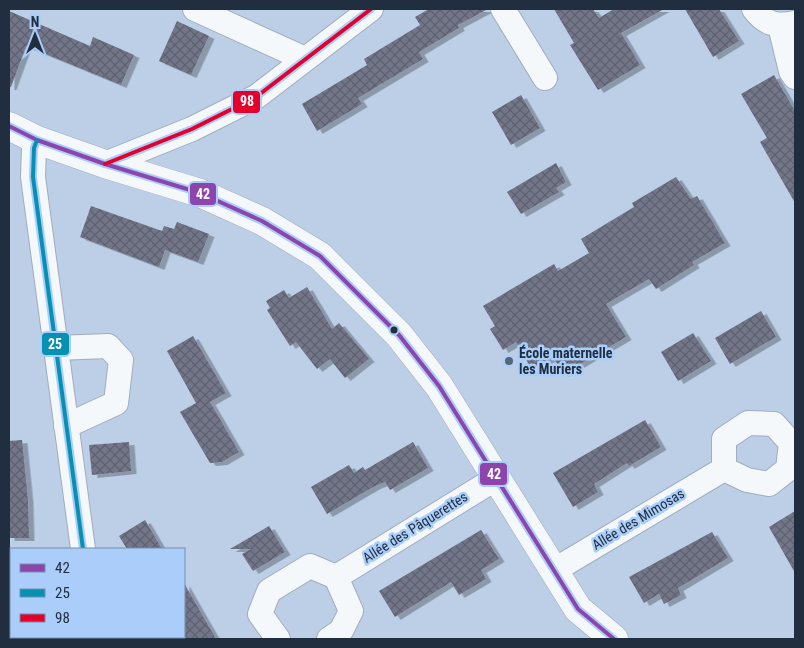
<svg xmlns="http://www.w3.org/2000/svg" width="804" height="648" font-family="'Roboto Condensed',sans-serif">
	<defs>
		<pattern id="building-cross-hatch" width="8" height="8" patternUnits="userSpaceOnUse" patternTransform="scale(1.25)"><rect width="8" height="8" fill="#727688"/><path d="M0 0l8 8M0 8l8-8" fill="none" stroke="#5d6171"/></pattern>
		<filter id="shadow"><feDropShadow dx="5.5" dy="3" stdDeviation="0" flood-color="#0004"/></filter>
	</defs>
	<rect width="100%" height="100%" fill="#bccfe7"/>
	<!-- building -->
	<path fill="url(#building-cross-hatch)" filter="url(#shadow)" d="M 429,9 L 488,9 L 458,25 L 459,28 L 419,52 L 423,59 L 358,98 L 362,104 L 317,131 L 302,104 L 367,65 L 364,59 L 420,25 L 415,17 Z
		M 554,9 L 593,9 L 599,18 L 614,9 L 664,9 L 621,33 L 640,65 L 598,90 L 570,45 L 574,43 Z
		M 685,9 L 719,9 L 739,41 L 713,57 Z
		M 9,11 L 90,46 L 93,37 L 134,55 L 121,85 L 26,46 L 11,87 L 9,87 Z
		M 177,21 L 209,36 L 191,75 L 159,61 Z
		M 774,75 L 795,111 L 795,203 L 760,142 L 767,138 L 741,94 Z
		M 521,95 L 540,128 L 511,145 L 492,112 Z
		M 556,163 L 566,182 L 556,188 L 559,192 L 521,214 L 507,192 Z
		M 676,177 L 691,199 L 697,196 L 725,243 L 692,262 L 694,265 L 656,289 L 649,279 L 606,304 L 626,337 L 563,374 L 553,357 L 532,370 L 516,342 L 503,350 L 490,329 L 495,326 L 483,306 L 554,264 L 558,271 L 589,253 L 581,239 L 634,207 L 632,203 Z
		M 91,206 L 162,231 L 164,226 L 174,229 L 177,222 L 209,234 L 198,262 L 165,250 L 159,267 L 80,237 Z
		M 307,287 L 332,329 L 339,323 L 369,359 L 345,378 L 330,359 L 317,369 L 296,342 L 290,346 L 267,310 L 270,308 L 266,301 L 284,290 L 289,298 Z
		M 761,311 L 776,337 L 730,364 L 715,338 Z
		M 693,333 L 711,361 L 678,381 L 661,352 Z
		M 193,336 L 226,393 L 210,402 L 239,452 L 222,462 L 210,463 L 180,412 L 196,403 L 167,351 Z
		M 645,420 L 661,447 L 629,466 L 627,463 L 594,484 L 598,492 L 573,507 L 553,473 Z
		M 22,440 L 28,500 L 29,538 L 9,538 L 9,441 Z
		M 129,442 L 131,471 L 92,475 L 89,445 Z
		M 413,442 L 428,468 L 390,490 L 385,482 L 375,486 L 327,514 L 311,487 L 349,465 L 354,473 L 363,467 L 365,470 Z
		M 795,511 L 795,573 L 769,527 Z
		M 145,520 L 162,549 L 127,549 L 119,536 Z
		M 269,526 L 285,552 L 253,571 L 242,554 L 251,549 L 230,549 Z
		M 481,530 L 499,559 L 481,570 L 486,579 L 459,595 L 451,582 L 395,617 L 379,591 Z
		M 712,532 L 728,558 L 678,588 L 681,595 L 664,604 L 659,594 L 644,603 L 629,577 Z
		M 184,583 L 216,639 L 184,639 Z"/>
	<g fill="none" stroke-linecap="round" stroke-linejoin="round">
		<!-- minor casing -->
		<g stroke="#9eadbf" stroke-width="26">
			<path id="minor" d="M 195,9 L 305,59
				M 503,9 L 545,78
				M 754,9 C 765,24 777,27 795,23
				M 780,26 L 791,71 L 795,77
				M 37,140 L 34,148 L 33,177 L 83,549
				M 105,164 L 192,129 L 256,97 L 371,9
				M 56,348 L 108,346 L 121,360 L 116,403 L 66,426
				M 748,423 L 774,424 L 791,443 L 788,469 L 769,484 L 747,480 L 724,469 L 724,439 Z
				M 553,571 L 724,469
				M 336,577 L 495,479
				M 64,639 L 66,637
				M 278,639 L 260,614 L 269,591 L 310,566 L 336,577 L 351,611 L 341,631 L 329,639"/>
		</g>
		<!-- tertiary casing -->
		<g stroke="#9eadbf" stroke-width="29">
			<path id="tertiary" d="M 9,126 L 37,140 L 105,164 L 200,193 L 262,221 L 320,256 L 399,335 L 439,386 L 578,609 L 614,639"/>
		</g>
		<!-- minor -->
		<use href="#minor" stroke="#f5f8fb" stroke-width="24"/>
		<!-- tertiary -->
		<use href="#tertiary" stroke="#f5f8fb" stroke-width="28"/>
		<!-- bus-1 casing -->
		<g stroke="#aacef9" stroke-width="8">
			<path id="bus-1" d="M 9,126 L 37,140 L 105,164 L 200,193 L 262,221 L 320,256 L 399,335 L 439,386 L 578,609 L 614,639"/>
		</g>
		<!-- bus-2 casing -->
		<g stroke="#aacef9" stroke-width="8">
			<path id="bus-2" d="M 37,140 L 34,148 L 33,177 L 83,549"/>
		</g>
		<!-- bus-3 casing -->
		<g stroke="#aacef9" stroke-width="8">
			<path id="bus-3" d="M 105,164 L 192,129 L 256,97 L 371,9"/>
		</g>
		<!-- bus-1 -->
		<use href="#bus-1" stroke="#8e44ad" stroke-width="4"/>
		<!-- bus-2 -->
		<use href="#bus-2" stroke="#0690b1" stroke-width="4"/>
		<!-- bus-3 -->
		<use href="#bus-3" stroke="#e4002b" stroke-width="4"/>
	</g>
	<!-- markers -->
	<circle fill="#202e3f" stroke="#aacef9" stroke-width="2" cx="394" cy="330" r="4.5"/>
	<circle fill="#57667a" stroke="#aacef9" stroke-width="2" cx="509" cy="361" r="5"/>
	<g text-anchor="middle" stroke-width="5" stroke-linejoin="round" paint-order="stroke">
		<!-- poi labels -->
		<g font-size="14" font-weight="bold" fill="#202e3f" stroke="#aacef9" text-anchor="start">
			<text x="519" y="358">École maternelle<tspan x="519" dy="16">les Muriers</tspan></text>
		</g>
		<!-- street labels -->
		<g font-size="14" fill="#202e3f" stroke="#aacef9">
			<text transform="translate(638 519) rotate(-31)" y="5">Allée des Mimosas</text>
			<text transform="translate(415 527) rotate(-32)" y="5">Allée des Pâquerettes</text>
		</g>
	</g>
	<g stroke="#aacef9" stroke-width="2">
		<rect x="232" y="90" width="29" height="24" rx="5" fill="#e4002b"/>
		<rect x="189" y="182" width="28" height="24" rx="5" fill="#8e44ad"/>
		<rect x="41" y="332" width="29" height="24" rx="5" fill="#0690b1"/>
		<rect x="479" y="462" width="29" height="24" rx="5" fill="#8e44ad"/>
	</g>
	<g font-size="14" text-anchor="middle" font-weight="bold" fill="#fff">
		<text x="247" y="106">98</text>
		<text x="203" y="199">42</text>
		<text x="55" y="349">25</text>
		<text x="494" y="479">42</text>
	</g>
	<!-- border -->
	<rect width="804" height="648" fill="none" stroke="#202e3f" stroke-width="20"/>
	<!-- legend -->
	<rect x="10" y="548" width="175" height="90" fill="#aacef9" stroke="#738eaf"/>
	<rect x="20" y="564" width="25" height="8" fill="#8e44ad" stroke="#738eaf"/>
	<text x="55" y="573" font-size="15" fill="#202e3f">42</text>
	<rect x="20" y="589" width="25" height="8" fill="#0690b1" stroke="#738eaf"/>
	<text x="55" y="598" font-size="15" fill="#202e3f">25</text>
	<rect x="20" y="614" width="25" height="8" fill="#e4002b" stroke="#738eaf"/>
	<text x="55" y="623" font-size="15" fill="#202e3f">98</text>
	<!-- north arrow -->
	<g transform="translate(35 35)" stroke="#aacef9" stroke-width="4" paint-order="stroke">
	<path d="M0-4L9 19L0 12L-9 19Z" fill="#202e3f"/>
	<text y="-8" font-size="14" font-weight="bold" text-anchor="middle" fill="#202e3f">N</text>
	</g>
</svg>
